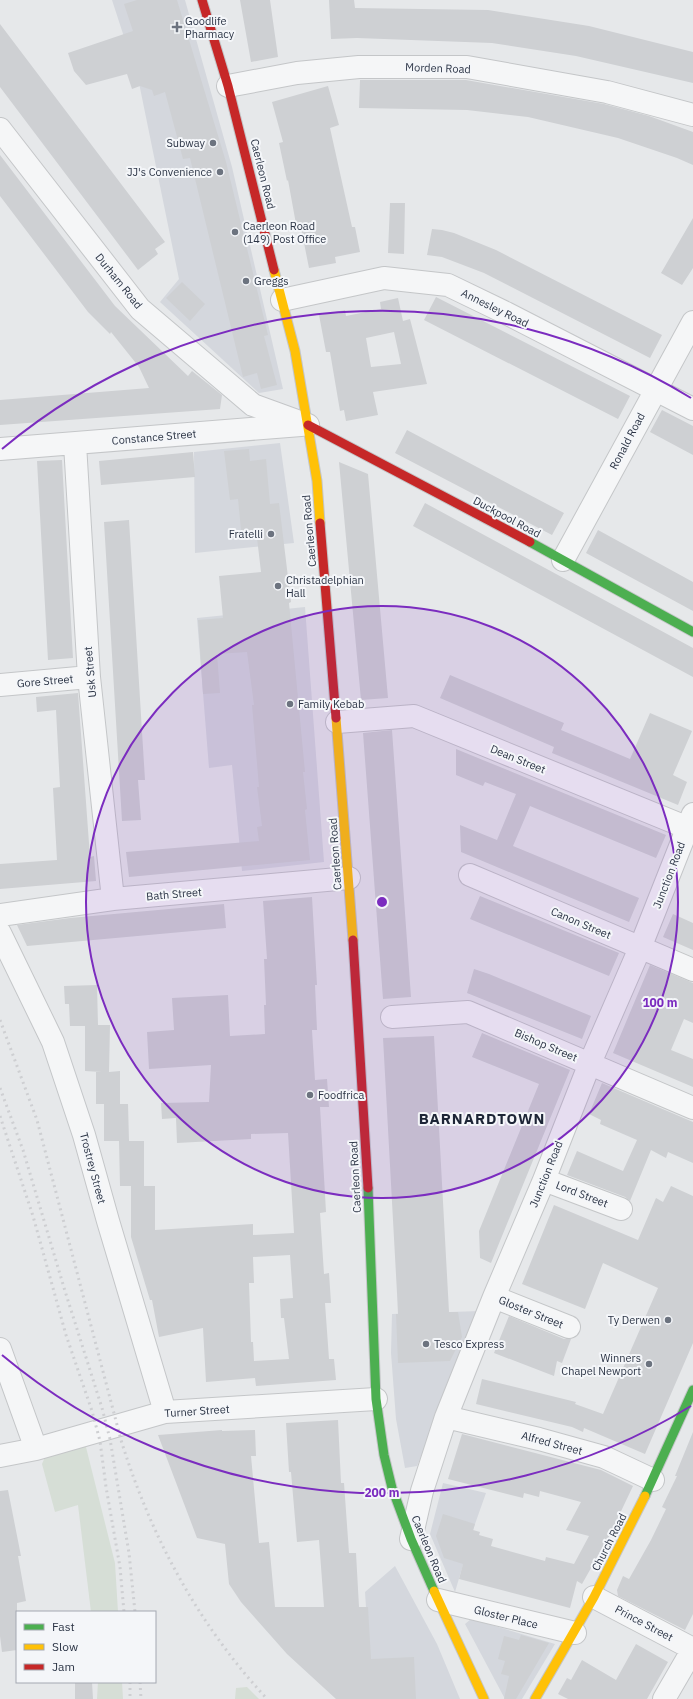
<svg xmlns="http://www.w3.org/2000/svg" width="693" height="1699" font-family="'IBM Plex Sans',sans-serif">
	<rect width="100%" height="100%" fill="#e6e8ea"/>
	<!-- built -->
	<path fill="#d4d7dd" d="M 112,0 L 185,0 L 232,167 L 283,389 L 259,393 L 160,302 L 179,279 L 139,83 Z
		M 280,443 L 294,543 L 195,553 L 194,452 Z
		M 305,607 L 324,862 L 242,871 L 232,765 L 209,768 L 197,618 Z
		M 480,1311 L 417,1466 L 405,1468 L 396,1419 L 391,1353 L 392,1314 Z
		M 443,1483 L 486,1493 L 475,1524 L 455,1592 L 430,1534 Z
		M 395,1566 L 437,1644 L 460,1699 L 372,1699 L 365,1592 Z
		M 471,1619 L 555,1644 L 522,1699 L 505,1699 L 465,1624 Z"/>
	<!-- green -->
	<path fill="#d6ded6" d="M 85,1443 L 115,1563 L 118,1612 L 91,1612 L 78,1505 L 55,1512 L 42,1464 L 45,1457 Z
		M 98,1682 L 122,1682 L 123,1699 L 97,1699 Z
		M 247,1687 L 259,1699 L 235,1699 L 236,1688 Z"/>
	<!-- building -->
	<path fill="#ced0d3" fill-rule="evenodd" d="M 137,0 L 177,0 L 226,162 L 268,335 L 264,336 L 277,385 L 261,389 L 257,373 L 243,377 L 190,158 L 183,159 L 165,92 L 154,96 L 152,90 L 140,86 L 132,89 L 127,74 L 86,85 L 74,71 L 68,53 L 133,31 L 124,4 Z
		M 240,0 L 270,0 L 278,57 L 251,62 Z
		M 329,0 L 354,0 L 355,8 L 488,10 L 589,26 L 693,52 L 693,83 L 576,56 L 492,43 L 357,38 L 331,39 Z
		M 0,24 L 165,242 L 155,249 L 158,254 L 138,270 L 0,87 Z
		M 360,80 L 466,80 L 604,104 L 649,116 L 693,132 L 693,165 L 677,158 L 618,138 L 528,117 L 467,110 L 359,108 Z
		M 328,86 L 339,125 L 330,128 L 352,227 L 355,227 L 360,252 L 335,257 L 336,263 L 309,268 L 300,223 L 296,224 L 288,180 L 287,181 L 279,143 L 283,142 L 272,102 Z
		M 0,155 L 115,306 L 188,376 L 192,371 L 222,395 L 220,409 L 0,425 L 0,400 L 149,388 L 139,367 L 111,332 L 110,334 L 88,312 L 0,196 Z
		M 390,203 L 405,203 L 404,254 L 388,253 Z
		M 693,218 L 693,268 L 682,285 L 661,273 Z
		M 432,229 L 442,230 L 454,233 L 496,250 L 662,335 L 650,358 L 484,273 L 442,257 L 427,255 Z
		M 182,282 L 205,304 L 190,321 L 166,298 Z
		M 436,297 L 630,396 L 618,419 L 424,320 Z
		M 398,298 L 403,321 L 410,319 L 427,384 L 373,392 L 378,415 L 346,421 L 344,410 L 340,411 L 330,352 L 326,352 L 319,315 L 345,310 L 346,316 L 381,309 L 380,302 ZM 394,332 L 401,364 L 371,367 L 366,338 Z
		M 662,410 L 693,426 L 693,455 L 650,432 Z
		M 407,430 L 564,513 L 552,535 L 395,453 Z
		M 249,449 L 250,461 L 266,459 L 270,504 L 279,503 L 291,602 L 289,603 L 305,772 L 303,772 L 307,809 L 305,810 L 310,860 L 129,877 L 126,852 L 259,841 L 257,827 L 262,826 L 257,787 L 259,787 L 252,705 L 254,705 L 247,652 L 217,654 L 220,693 L 203,694 L 198,620 L 223,618 L 219,576 L 261,572 L 257,538 L 242,540 L 238,499 L 230,500 L 224,451 Z
		M 193,452 L 195,477 L 101,485 L 99,461 Z
		M 62,460 L 73,658 L 48,660 L 37,461 Z
		M 339,462 L 368,474 L 388,698 L 361,700 Z
		M 425,503 L 693,648 L 693,677 L 413,526 Z
		M 129,520 L 145,780 L 138,780 L 141,820 L 122,821 L 104,522 Z
		M 598,530 L 693,582 L 693,611 L 586,553 Z
		M 450,675 L 564,723 L 561,730 L 630,759 L 650,713 L 692,731 L 673,775 L 687,782 L 678,805 L 552,753 L 554,747 L 440,698 Z
		M 78,693 L 90,857 L 94,856 L 96,881 L 0,889 L 0,864 L 57,860 L 53,788 L 60,787 L 56,710 L 37,712 L 36,697 Z
		M 392,730 L 411,997 L 383,999 L 363,733 Z
		M 456,749 L 666,835 L 656,858 L 530,806 L 513,846 L 639,898 L 629,922 L 461,852 L 460,825 L 497,840 L 516,794 L 485,782 L 483,786 L 456,775 Z
		M 480,896 L 619,953 L 609,976 L 470,919 Z
		M 312,897 L 317,985 L 315,985 L 317,1030 L 312,1030 L 315,1080 L 327,1079 L 329,1107 L 320,1107 L 326,1212 L 320,1213 L 324,1274 L 329,1273 L 331,1303 L 325,1303 L 329,1359 L 334,1359 L 336,1380 L 256,1386 L 255,1378 L 206,1382 L 203,1328 L 159,1337 L 152,1300 L 150,1300 L 131,1237 L 131,1186 L 134,1186 L 120,1186 L 119,1141 L 104,1141 L 104,1104 L 96,1104 L 96,1072 L 102,1072 L 85,1071 L 85,1026 L 70,1026 L 69,1004 L 65,1004 L 64,986 L 97,985 L 98,1025 L 110,1025 L 109,1072 L 120,1071 L 120,1104 L 128,1104 L 129,1141 L 144,1141 L 144,1186 L 155,1186 L 155,1230 L 253,1224 L 253,1235 L 294,1233 L 288,1133 L 251,1134 L 251,1139 L 177,1143 L 176,1118 L 162,1119 L 161,1103 L 209,1102 L 211,1065 L 149,1069 L 147,1032 L 174,1030 L 172,998 L 228,995 L 230,1036 L 265,1034 L 264,1005 L 266,1005 L 264,959 L 267,959 L 263,901 ZM 290,1255 L 293,1298 L 280,1299 L 281,1318 L 284,1318 L 289,1359 L 254,1361 L 253,1342 L 251,1342 L 249,1283 L 254,1283 L 253,1257 Z
		M 224,904 L 226,928 L 27,946 L 17,925 L 70,918 Z
		M 673,914 L 693,923 L 693,950 L 663,937 Z
		M 650,965 L 693,983 L 693,1023 L 684,1019 L 671,1050 L 693,1059 L 693,1087 L 613,1053 Z
		M 474,969 L 489,974 L 591,1016 L 582,1039 L 467,993 Z
		M 482,1033 L 570,1070 L 491,1263 L 480,1258 L 479,1231 L 539,1084 L 472,1057 Z
		M 434,1036 L 449,1312 L 458,1312 L 462,1337 L 450,1361 L 398,1363 L 396,1314 L 398,1314 L 397,1293 L 383,1038 Z
		M 602,1083 L 693,1122 L 693,1163 L 668,1152 L 666,1158 L 651,1150 L 630,1201 L 625,1197 L 567,1175 L 577,1151 L 623,1171 L 637,1140 L 600,1124 L 601,1120 L 589,1114 Z
		M 671,1186 L 693,1196 L 693,1343 L 645,1454 L 584,1428 L 583,1432 L 572,1427 L 476,1404 L 482,1379 L 576,1402 L 575,1404 L 603,1414 L 658,1288 L 603,1263 L 585,1309 L 522,1284 L 554,1205 L 638,1240 L 656,1198 L 663,1202 Z
		M 509,1316 L 564,1339 L 571,1339 L 562,1363 L 557,1361 L 554,1376 L 494,1353 Z
		M 338,1420 L 341,1483 L 344,1483 L 349,1553 L 356,1553 L 359,1607 L 368,1607 L 371,1659 L 414,1657 L 416,1699 L 336,1699 L 287,1654 L 241,1602 L 229,1584 L 225,1544 L 197,1538 L 158,1435 L 222,1430 L 222,1431 L 255,1430 L 256,1456 L 251,1456 L 259,1543 L 269,1542 L 275,1607 L 324,1607 L 319,1540 L 297,1542 L 291,1472 L 289,1472 L 286,1423 Z
		M 693,1432 L 693,1614 L 685,1630 L 618,1596 L 617,1590 L 623,1576 L 629,1579 L 651,1540 L 666,1509 L 662,1507 L 677,1476 L 675,1476 Z
		M 462,1434 L 601,1470 L 633,1486 L 605,1545 L 604,1545 L 582,1584 L 577,1581 L 570,1608 L 459,1579 L 463,1564 L 444,1558 L 436,1536 L 443,1514 L 475,1524 L 473,1530 L 480,1532 L 479,1535 L 493,1539 L 491,1546 L 545,1561 L 546,1557 L 574,1564 L 589,1536 L 566,1530 L 581,1502 L 540,1491 L 539,1497 L 524,1493 L 523,1498 L 448,1479 Z
		M 8,1490 L 21,1556 L 18,1556 L 26,1601 L 17,1603 L 17,1650 L 2,1652 L 0,1636 L 0,1491 Z
		M 521,1635 L 549,1643 L 516,1699 L 504,1699 L 509,1676 L 501,1674 L 505,1661 L 498,1659 L 504,1636 L 519,1640 Z
		M 636,1644 L 668,1662 L 647,1699 L 568,1699 L 558,1694 L 567,1678 L 571,1680 L 582,1660 L 616,1680 Z
		M 75,1682 L 92,1682 L 93,1699 L 75,1699 Z"/>
	<g fill="none" stroke-linecap="round" stroke-linejoin="round">
		<!-- street casing -->
		<g stroke="#c4c6c8" stroke-width="24">
			<path id="street" d="M 228,86 L 297,73 L 359,67 L 467,67 L 607,92 L 693,115
				M 0,129 L 140,309 L 253,405 L 308,425
				M 282,300 L 384,278 L 448,285 L 506,313 L 693,409
				M 75,444 L 89,677 L 113,899
				M 0,449 L 301,425
				M 563,560 L 693,322
				M 0,685 L 89,677
				M 337,722 L 414,716 L 693,830
				M 470,875 L 693,970
				M 0,915 L 113,899 L 349,878
				M 0,933 L 53,1042 L 84,1135 L 108,1221 L 165,1412
				M 392,1017 L 468,1012 L 693,1108
				M 544,1180 L 621,1209
				M 494,1297 L 569,1327
				M 0,1349 L 36,1449
				M 446,1417 L 539,1439 L 604,1457 L 653,1480
				M 0,1456 L 36,1449 L 165,1412 L 376,1399
				M 411,1539 L 422,1491 L 446,1417 L 494,1297 L 544,1180 L 590,1063 L 640,948 L 693,814
				M 594,1597 L 693,1649
				M 438,1600 L 575,1633
				M 664,1699 L 693,1649"/>
		</g>
		<!-- fast casing -->
		<g stroke="#c4c6c8" stroke-width="11">
			<path id="fast" d="M 530,542 L 693,632
				M 368,1188 L 376,1399 L 384,1455 L 392,1488 L 411,1539 L 434,1591
				M 645,1496 L 693,1390"/>
		</g>
		<!-- slow casing -->
		<g stroke="#c4c6c8" stroke-width="11">
			<path id="slow" d="M 274,270 L 295,351 L 317,481 L 320,523
				M 336,718 L 353,940
				M 434,1591 L 484,1699
				M 535,1699 L 594,1597 L 645,1496"/>
		</g>
		<!-- jam casing -->
		<g stroke="#c4c6c8" stroke-width="11">
			<path id="jam" d="M 202,0 L 228,86 L 274,270
				M 308,425 L 530,542
				M 320,523 L 336,718
				M 353,940 L 368,1188"/>
		</g>
		<!-- street -->
		<use href="#street" stroke="#f5f6f7" stroke-width="22"/>
		<!-- fast -->
		<use href="#fast" stroke="#4caf50" stroke-width="9"/>
		<!-- slow -->
		<use href="#slow" stroke="#ffc107" stroke-width="9"/>
		<!-- jam -->
		<use href="#jam" stroke="#c62828" stroke-width="9"/>
		<!-- rail -->
		<path stroke="#cecfd2" stroke-width="3" stroke-dasharray="2 4" stroke-linecap="butt" d="M 0,1020 L 37,1120 L 121,1440 C 151,1537 198,1624 267,1699
			M 0,1088 L 23,1150 L 65,1291 L 102,1408 L 110,1439 L 129,1553 L 135,1612
			M 0,1116 L 33,1216 L 66,1335 L 92,1411 L 100,1441 L 106,1487 L 120,1567 L 124,1612
			M 130,1682 L 130,1699
			M 140,1682 L 141,1699"/>
	</g>
	<!-- distance rings -->
	<circle cx="382" cy="902" r="296" fill="#7b2cbf" fill-opacity=".12"/>
	<g fill="none" stroke="#7b2cbf" stroke-width="2">
		<circle cx="382" cy="902" r="296"/>
		<path d="M691 1406A591 591 0 0 1 2 1355M2 449A591 591 0 0 1 691 398"/>
	</g>
	<!-- markers -->
	<g fill="#6c737f" stroke="#f4f6f9" stroke-width="1.5">
		<path d="M175 21h4v4h4v4h-4v4h-4v-4h-4v-4h4z"/>
		<circle cx="213" cy="143" r="4"/>
		<circle cx="220" cy="172" r="4"/>
		<circle cx="235" cy="232" r="4"/>
		<circle cx="246" cy="281" r="4"/>
		<circle cx="271" cy="534" r="4"/>
		<circle cx="278" cy="586" r="4"/>
		<circle cx="290" cy="704" r="4"/>
		<circle cx="310" cy="1095" r="4"/>
		<circle cx="668" cy="1320" r="4"/>
		<circle cx="426" cy="1344" r="4"/>
		<circle cx="649" cy="1364" r="4"/>
	</g>
	<g text-anchor="middle" stroke-width="4" stroke-linejoin="round" paint-order="stroke">
		<!-- poi labels -->
		<g font-size="11" fill="#2b3445" stroke="#f4f6f9" text-anchor="start">
			<text x="185" y="25">Goodlife<tspan x="185" dy="13">Pharmacy</tspan></text>
			<text x="205" y="147" text-anchor="end">Subway</text>
			<text x="212" y="176" text-anchor="end">JJ's Convenience</text>
			<text x="243" y="230">Caerleon Road<tspan x="243" dy="13">(149) Post Office</tspan></text>
			<text x="254" y="285">Greggs</text>
			<text x="263" y="538" text-anchor="end">Fratelli</text>
			<text x="286" y="584">Christadelphian<tspan x="286" dy="13">Hall</tspan></text>
			<text x="298" y="708">Family Kebab</text>
			<text x="318" y="1099">Foodfrica</text>
			<text x="660" y="1324" text-anchor="end">Ty Derwen</text>
			<text x="434" y="1348">Tesco Express</text>
			<text x="641" y="1362" text-anchor="end">Winners<tspan x="641" dy="13">Chapel Newport</tspan></text>
		</g>
		<!-- street labels -->
		<g font-size="11" fill="#2b3445" stroke="#f4f6f9">
			<text transform="translate(438 68) rotate(2)" y="4">Morden Road</text>
			<text transform="translate(263 174) rotate(76)" y="4">Caerleon Road</text>
			<text transform="translate(119 281) rotate(51)" y="4">Durham Road</text>
			<text transform="translate(495 308) rotate(26)" y="4">Annesley Road</text>
			<text transform="translate(154 437) rotate(-5)" y="4">Constance Street</text>
			<text transform="translate(627 441) rotate(-62)" y="4">Ronald Road</text>
			<text transform="translate(507 517) rotate(28)" y="4">Duckpool Road</text>
			<text transform="translate(309 531) rotate(-95)" y="4">Caerleon Road</text>
			<text transform="translate(90 672) rotate(-95)" y="4">Usk Street</text>
			<text transform="translate(45 681) rotate(-5)" y="4">Gore Street</text>
			<text transform="translate(518 759) rotate(22)" y="4">Dean Street</text>
			<text transform="translate(335 854) rotate(-94)" y="4">Caerleon Road</text>
			<text transform="translate(669 875) rotate(-69)" y="4">Junction Road</text>
			<text transform="translate(174 894) rotate(-5)" y="4">Bath Street</text>
			<text transform="translate(581 923) rotate(23)" y="4">Canon Street</text>
			<text transform="translate(546 1045) rotate(23)" y="4">Bishop Street</text>
			<text transform="translate(93 1168) rotate(75)" y="4">Trostrey Street</text>
			<text transform="translate(546 1174) rotate(-68)" y="4">Junction Road</text>
			<text transform="translate(355 1177) rotate(-93)" y="4">Caerleon Road</text>
			<text transform="translate(582 1194) rotate(21)" y="4">Lord Street</text>
			<text transform="translate(531 1312) rotate(22)" y="4">Gloster Street</text>
			<text transform="translate(197 1411) rotate(-4)" y="4">Turner Street</text>
			<text transform="translate(552 1443) rotate(15)" y="4">Alfred Street</text>
			<text transform="translate(609 1542) rotate(-63)" y="4">Church Road</text>
			<text transform="translate(429 1549) rotate(67)" y="4">Caerleon Road</text>
			<text transform="translate(506 1617) rotate(14)" y="4">Gloster Place</text>
			<text transform="translate(644 1623) rotate(28)" y="4">Prince Street</text>
		</g>
		<!-- district labels -->
		<g font-size="15" font-weight="bold" letter-spacing="1" fill="#1d2536" stroke="#f4f6f9">
			<text x="482" y="1124">BARNARDTOWN</text>
		</g>
	</g>
	<circle cx="382" cy="902" r="6" fill="#7b2cbf" stroke="#f4f6f9" stroke-width="2"/>
	<g font-size="12" text-anchor="middle" font-weight="bold" fill="#7b2cbf" stroke="#f4f6f9" stroke-width="4" stroke-linejoin="round" paint-order="stroke">
		<text x="660" y="1007">100 m</text>
		<text x="382" y="1497">200 m</text>
	</g>
	<!-- legend -->
	<rect x="16" y="1611" width="140" height="72" fill="#f4f6f9" stroke="#a4a8b1"/>
	<rect x="24" y="1624" width="20" height="6" fill="#4caf50" stroke="#a4a8b1"/>
	<text x="52" y="1631" font-size="12" fill="#2b3445">Fast</text>
	<rect x="24" y="1644" width="20" height="6" fill="#ffc107" stroke="#a4a8b1"/>
	<text x="52" y="1651" font-size="12" fill="#2b3445">Slow</text>
	<rect x="24" y="1664" width="20" height="6" fill="#c62828" stroke="#a4a8b1"/>
	<text x="52" y="1671" font-size="12" fill="#2b3445">Jam</text>
</svg>
